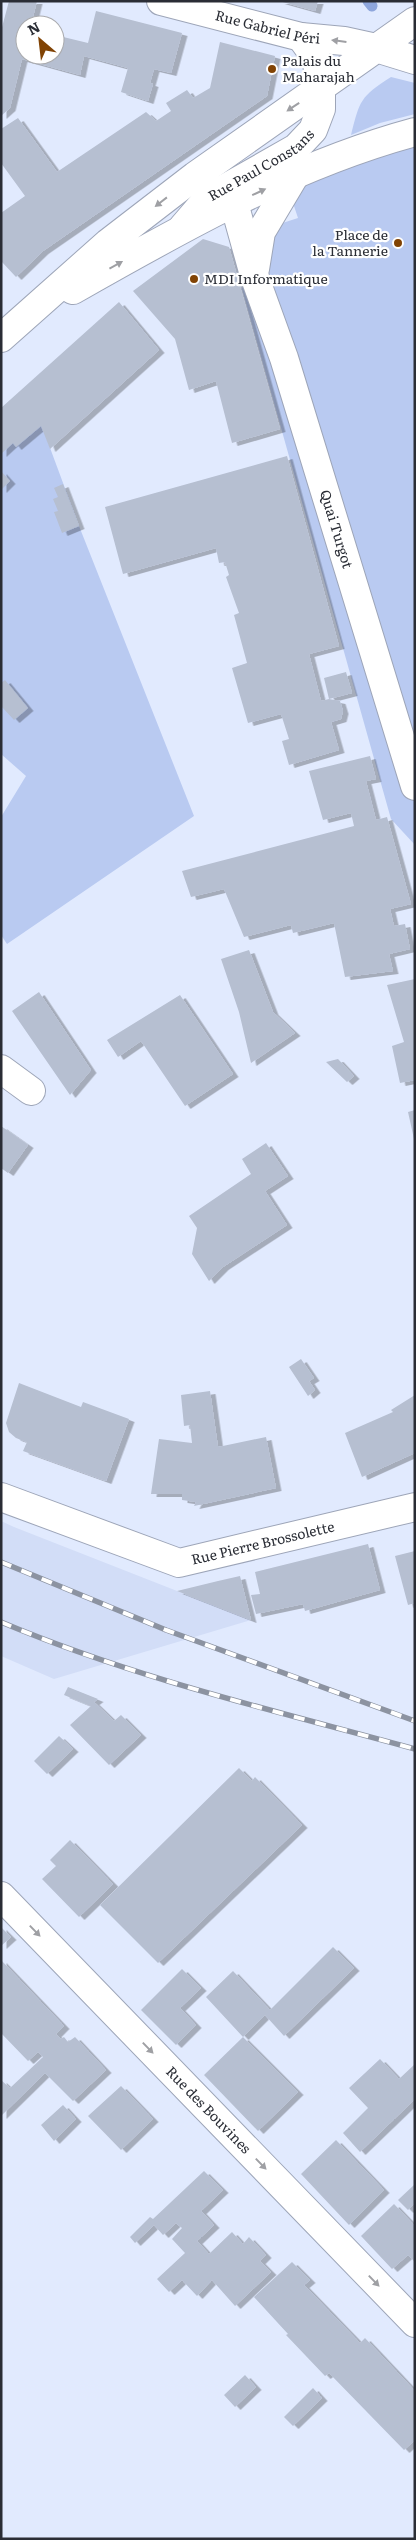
<svg xmlns="http://www.w3.org/2000/svg" width="416" height="2540" font-family="Literata,serif">
	<defs>
		<filter id="shadow"><feDropShadow dx="5.5" dy="3" stdDeviation="0" flood-color="#0004"/></filter>
	</defs>
	<rect width="100%" height="100%" fill="#e1eafe"/>
	<!-- built -->
	<path fill="#d2ddf7" d="M 1,1521 L 14,1527 L 251,1620 L 54,1679 L 1,1656 Z"/>
	<!-- green -->
	<path fill="#b9caf1" d="M 391,77 L 415,83 L 415,114 L 380,123 L 351,135 C 360,100 360,97 391,77 Z
		M 415,140 L 415,845 L 391,819 L 242,289 L 261,230 L 298,218 L 288,188 Z
		M 33,402 L 79,526 L 194,816 L 7,944 L 1,935 L 1,817 L 26,776 L 1,754 L 1,434 Z"/>
	<g fill="none" stroke-linecap="round" stroke-linejoin="round">
		<!-- stream -->
		<path stroke="#8ea6dc" stroke-width="11" d="M 368,1 L 372,6"/>
	</g>
	<!-- building -->
	<path fill="#b6bfd1" filter="url(#shadow)" d="M 9,1 L 37,1 L 31,25 L 25,25 L 25,55 L 55,55 L 55,35 L 88,43 L 96,11 L 182,33 L 171,73 L 154,69 L 150,83 L 153,84 L 148,101 L 121,92 L 128,68 L 84,56 L 80,75 L 22,59 L 10,108 L 1,116 L 1,31 Z
		M 279,1 L 318,1 L 315,11 Z
		M 220,42 L 275,56 L 267,96 L 43,251 L 16,277 L 1,261 L 1,213 L 25,196 L 1,163 L 1,129 L 18,118 L 57,172 L 146,112 L 156,121 L 171,111 L 166,103 L 187,90 L 193,98 L 210,88 Z
		M 203,239 L 229,247 L 280,429 L 232,443 L 216,381 L 189,390 L 175,339 L 133,291 Z
		M 119,302 L 159,350 L 50,449 L 41,426 L 16,447 L 13,443 L 1,454 L 1,408 Z
		M 287,456 L 339,646 L 309,654 L 321,701 L 329,699 L 324,678 L 346,672 L 352,693 L 329,699 L 340,701 L 343,711 L 341,719 L 331,722 L 339,750 L 289,765 L 282,741 L 289,739 L 281,714 L 248,723 L 232,668 L 247,663 L 234,615 L 239,613 L 226,577 L 229,575 L 225,562 L 219,563 L 216,548 L 123,574 L 105,507 Z
		M 1,471 L 10,481 L 1,490 Z
		M 63,484 L 79,526 L 62,533 L 54,512 L 58,511 L 53,499 L 58,497 L 54,488 Z
		M 5,680 L 28,708 L 14,720 L 1,706 L 1,683 Z
		M 370,756 L 376,779 L 366,781 L 376,820 L 387,817 L 411,904 L 390,909 L 394,926 L 405,924 L 410,949 L 389,954 L 393,971 L 345,977 L 334,923 L 293,933 L 291,925 L 244,937 L 224,889 L 191,897 L 182,871 L 354,826 L 351,813 L 323,820 L 309,771 Z
		M 249,950 L 273,1012 L 295,1033 L 251,1063 L 239,1012 L 221,959 Z
		M 415,979 L 415,1080 L 400,1083 L 392,1046 L 404,1042 L 387,985 Z
		M 39,992 L 91,1070 L 70,1095 L 12,1011 Z
		M 180,995 L 233,1074 L 185,1106 L 141,1041 L 118,1057 L 107,1040 Z
		M 338,1059 L 354,1076 L 347,1082 L 326,1062 Z
		M 415,1110 L 415,1139 L 414,1139 L 408,1112 Z
		M 1,1126 L 28,1145 L 8,1173 L 1,1168 Z
		M 266,1143 L 288,1176 L 265,1191 L 287,1225 L 223,1267 L 209,1281 L 192,1254 L 197,1228 L 189,1216 L 251,1174 L 242,1159 Z
		M 301,1359 L 314,1378 L 309,1381 L 315,1390 L 308,1396 L 289,1367 Z
		M 19,1383 L 81,1407 L 83,1402 L 129,1419 L 106,1481 L 23,1451 L 27,1442 L 16,1438 L 9,1432 L 6,1423 Z
		M 210,1391 L 218,1447 L 266,1437 L 276,1488 L 194,1506 L 196,1502 L 182,1500 L 182,1494 L 151,1494 L 159,1439 L 192,1443 L 190,1425 L 184,1426 L 181,1395 Z
		M 415,1395 L 415,1453 L 362,1477 L 345,1433 L 393,1412 L 391,1410 Z
		M 368,1544 L 380,1590 L 305,1611 L 303,1604 L 256,1614 L 251,1595 L 260,1594 L 255,1572 Z
		M 415,1551 L 415,1603 L 408,1605 L 395,1556 Z
		M 240,1576 L 251,1620 L 177,1591 L 218,1581 Z
		M 68,1687 L 98,1699 L 94,1702 L 114,1721 L 121,1715 L 141,1735 L 109,1765 L 70,1725 L 91,1706 L 64,1695 Z
		M 59,1736 L 73,1749 L 47,1774 L 34,1761 Z
		M 239,1768 L 252,1781 L 255,1777 L 302,1825 L 158,1963 L 100,1905 Z
		M 70,1840 L 113,1884 L 79,1917 L 42,1879 L 56,1866 L 50,1860 Z
		M 1,1927 L 11,1937 L 1,1946 Z
		M 333,1947 L 354,1968 L 284,2036 L 265,2015 L 243,2037 L 206,1997 L 233,1971 L 270,2010 Z
		M 1,1960 L 64,2026 L 56,2034 L 61,2039 L 64,2037 L 68,2042 L 75,2037 L 106,2070 L 73,2101 L 45,2073 L 1,2116 L 1,2080 L 10,2088 L 43,2057 L 38,2052 L 28,2061 L 1,2033 Z
		M 182,1969 L 201,1988 L 180,2008 L 196,2025 L 176,2045 L 141,2010 Z
		M 243,2037 L 298,2092 L 258,2131 L 204,2075 Z
		M 380,2059 L 399,2079 L 415,2064 L 415,2099 L 360,2152 L 343,2133 L 368,2108 L 349,2088 Z
		M 121,2086 L 153,2119 L 121,2150 L 88,2116 Z
		M 63,2105 L 76,2119 L 54,2141 L 41,2125 Z
		M 336,2140 L 384,2190 L 349,2225 L 301,2174 Z
		M 204,2171 L 223,2190 L 201,2211 L 214,2225 L 197,2241 L 209,2254 L 232,2232 L 243,2244 L 249,2237 L 266,2255 L 260,2261 L 271,2272 L 235,2306 L 212,2280 L 197,2296 L 182,2280 L 169,2292 L 157,2279 L 185,2253 L 172,2239 L 182,2228 L 176,2223 L 163,2235 L 154,2225 L 135,2243 L 130,2237 L 150,2217 L 153,2219 Z
		M 415,2184 L 415,2203 L 408,2210 L 398,2200 Z
		M 394,2204 L 415,2226 L 415,2262 L 408,2255 L 392,2269 L 361,2236 Z
		M 292,2262 L 310,2280 L 304,2285 L 360,2343 L 365,2338 L 415,2391 L 415,2440 L 404,2450 L 329,2373 L 325,2376 L 286,2335 L 288,2334 L 254,2297 Z
		M 245,2375 L 256,2387 L 235,2407 L 224,2395 Z
		M 313,2388 L 322,2398 L 293,2426 L 284,2417 Z"/>
	<g fill="none" stroke-linecap="round" stroke-linejoin="round">
		<!-- minor casing -->
		<g stroke="#9da5b8" stroke-width="30">
			<g id="minor">
				<path id="s1" d="M 161,1 L 301,37 L 344,41 L 376,48"/>
				<path id="s2" d="M 234,203 L 254,275 L 284,358 L 415,786"/>
				<path id="s3" d="M 183,227 L 208,198 L 296,148 L 313,130 L 321,109 L 321,88 L 316,58 L 301,37"/>
				<path d="M 255,269 L 261,232 L 295,175"/>
				<path d="M 1,1069 L 31,1091"/>
				<path id="s4" d="M 1,1497 L 179,1563 L 415,1507"/>
				<path id="s5" d="M 1,1896 L 415,2323"/>
			</g>
		</g>
		<!-- major casing -->
		<g stroke="#9da5b8" stroke-width="30">
			<path id="major" d="M 376,48 L 415,60
				M 73,290 C 182,228 293,165 415,132
				M 1,338 L 108,243 L 195,176 L 415,21"/>
		</g>
		<!-- minor -->
		<use href="#minor" stroke="#fff" stroke-width="28"/>
		<!-- major -->
		<use href="#major" stroke="#fff" stroke-width="28"/>
		<!-- rail casing -->
		<g stroke="#8c93a1" stroke-width="5.5">
			<path id="rail" d="M 1,1562 L 166,1630 L 415,1721
				M 1,1622 C 134,1678 276,1711 415,1749"/>
		</g>
		<!-- rail -->
		<use href="#rail" stroke="#fff" stroke-width="4" stroke-dasharray="11" stroke-linecap="butt"/>
	</g>
	<!-- one-way arrows -->
	<defs><path id="oneway-solid" d="M-6-.8H1V-3.2L6.5 0L1 3.2V.8H-6Z" transform="scale(1.25)"/></defs>
	<g fill="#9fa0a4">
		<use href="#oneway-solid" transform="translate(339 41) rotate(-173)"/>
		<use href="#oneway-solid" transform="translate(293 107) rotate(146)"/>
		<use href="#oneway-solid" transform="translate(259 192) rotate(-25)"/>
		<use href="#oneway-solid" transform="translate(161 202) rotate(142)"/>
		<use href="#oneway-solid" transform="translate(116 265) rotate(-29)"/>
		<use href="#oneway-solid" transform="translate(35 1931) rotate(46)"/>
		<use href="#oneway-solid" transform="translate(148 2048) rotate(46)"/>
		<use href="#oneway-solid" transform="translate(261 2164) rotate(46)"/>
		<use href="#oneway-solid" transform="translate(374 2281) rotate(46)"/>
	</g>
	<!-- markers -->
	<g fill="#814304" stroke="#fff" stroke-width="2">
		<circle cx="272" cy="69" r="5"/>
		<circle cx="398" cy="243" r="5"/>
		<circle cx="194" cy="279" r="5"/>
	</g>
	<g text-anchor="middle" stroke-width="4.5" stroke-linejoin="round" paint-order="stroke">
		<!-- street labels -->
		<g font-size="14" fill="#2a2d35" stroke="#fff">
			<text dy="5" stroke="none"><textPath href="#s1" startOffset="110">Rue Gabriel Péri</textPath></text>
			<text dy="5" stroke="none"><textPath href="#s3" startOffset="101">Rue Paul Constans</textPath></text>
			<text dy="5" stroke="none"><textPath href="#s2" startOffset="342">Quai Turgot</textPath></text>
			<text dy="5" stroke="none"><textPath href="#s4" startOffset="276">Rue Pierre Brossolette</textPath></text>
			<text dy="5" stroke="none"><textPath href="#s5" startOffset="298">Rue des Bouvines</textPath></text>
		</g>
		<!-- poi labels -->
		<g font-size="14" fill="#2a2d35" stroke="#fff" text-anchor="start">
			<text x="282" y="66">Palais du<tspan x="282" dy="16">Maharajah</tspan></text>
			<text x="388" y="240" text-anchor="end">Place de<tspan x="388" dy="16">la Tannerie</tspan></text>
			<text x="204" y="284">MDI Informatique</text>
		</g>
	</g>
	<!-- border -->
	<rect width="416" height="2540" fill="none" stroke="#2a2d35" stroke-width="5"/>
	<!-- north arrow -->
	<g transform="translate(40 40) rotate(332)"><circle r="24" fill="#ffffff" stroke="#aaabae"/>
	<path d="M0-4L9 19L0 12L-9 19Z" fill="#814304"/>
	<text y="-8" font-size="14" font-weight="bold" text-anchor="middle" fill="#2a2d35">N</text>
	</g>
</svg>
